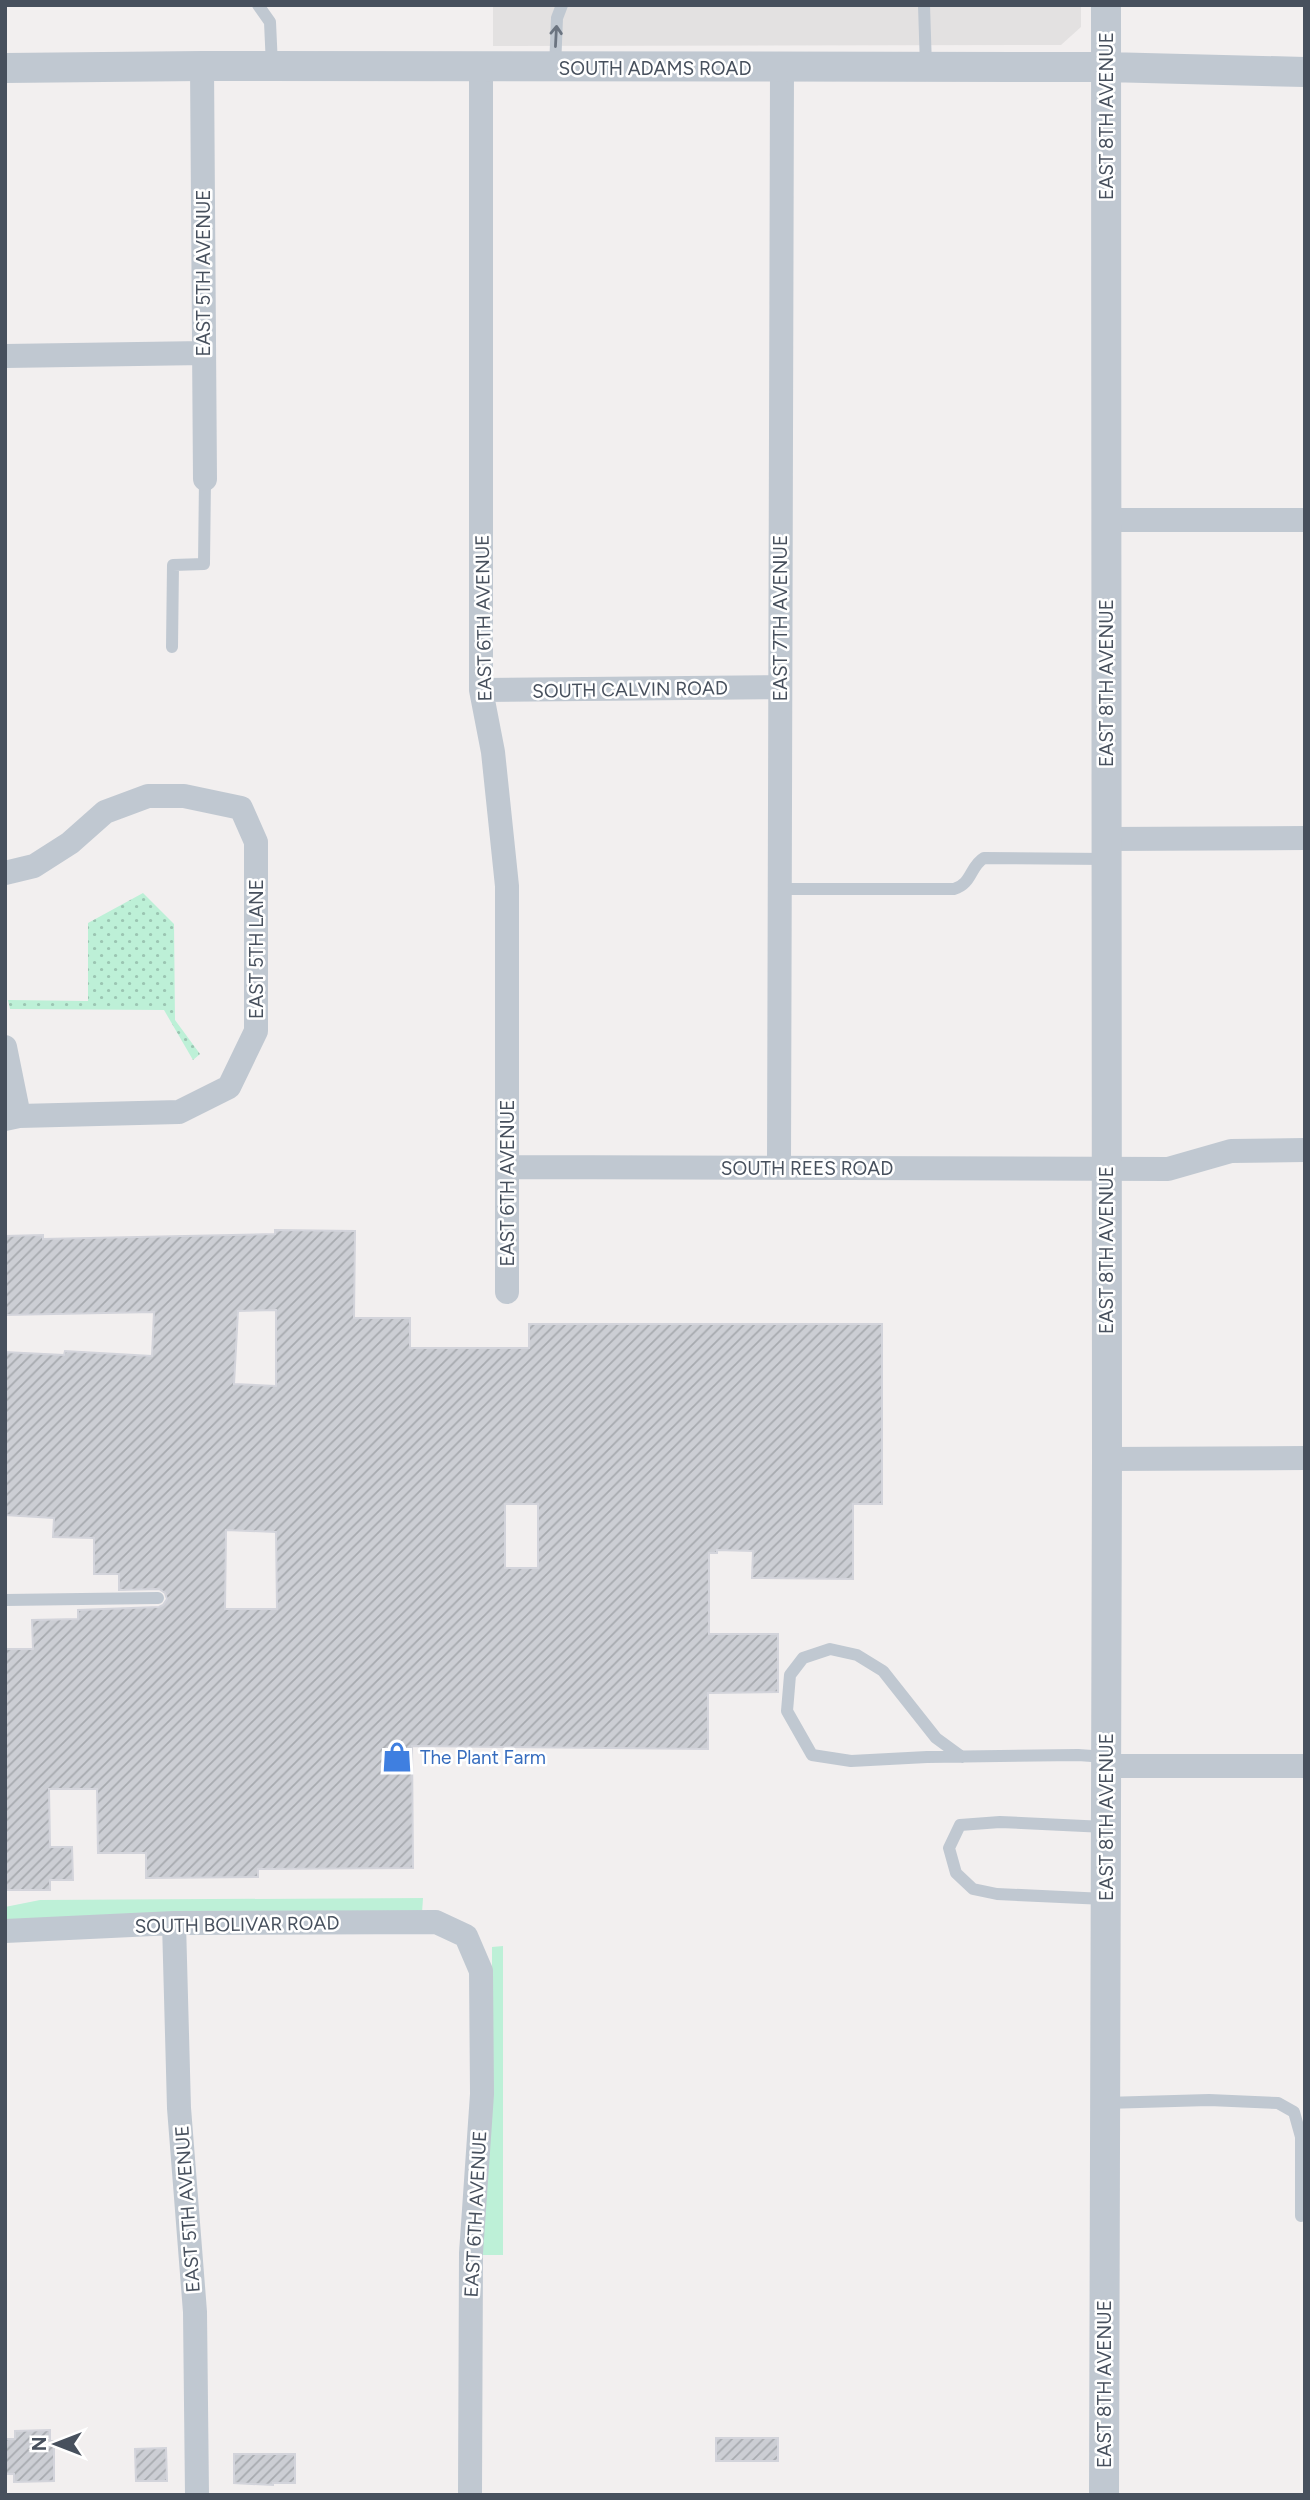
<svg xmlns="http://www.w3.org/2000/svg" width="1310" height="2500" font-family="Figtree,sans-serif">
	<defs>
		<pattern id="park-dots" width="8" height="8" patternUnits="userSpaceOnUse" patternTransform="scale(1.75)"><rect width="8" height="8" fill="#bdf0d7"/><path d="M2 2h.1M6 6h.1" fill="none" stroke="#9bc5b2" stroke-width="1.8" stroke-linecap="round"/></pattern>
		<pattern id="building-hatch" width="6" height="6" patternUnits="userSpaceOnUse" patternTransform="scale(1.75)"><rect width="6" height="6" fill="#ccced4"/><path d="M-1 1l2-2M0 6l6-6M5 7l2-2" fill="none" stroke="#a7aaaf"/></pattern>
	</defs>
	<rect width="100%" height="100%" fill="#f2efef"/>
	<!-- education -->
	<path fill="#e3e1e1" d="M 493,5 L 1081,5 L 1081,27 L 1061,45 L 493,46 Z"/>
	<!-- grass -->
	<path fill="#bdf0d7" d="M 423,1898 L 422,1913 L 5,1921 L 5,1907 L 40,1900 Z
		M 503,1946 L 503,2255 L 480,2255 L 492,2075 L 492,1947 Z"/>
	<!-- park -->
	<path fill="url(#park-dots)" d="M 143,893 L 174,924 L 175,1020 L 200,1054 L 193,1060 L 164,1010 L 10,1009 L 8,1000 L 88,1001 L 88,923 Z"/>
	<!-- building -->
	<path fill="url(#building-hatch)" stroke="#d3d4db" stroke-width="2" fill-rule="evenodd" d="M 275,1230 L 355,1231 L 354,1318 L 410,1318 L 410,1348 L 529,1348 L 529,1324 L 882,1324 L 882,1504 L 853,1504 L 853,1579 L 752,1578 L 753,1551 L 717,1550 L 717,1553 L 709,1553 L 709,1634 L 778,1634 L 778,1692 L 708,1693 L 708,1749 L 412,1746 L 413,1868 L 258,1869 L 258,1877 L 146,1878 L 146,1853 L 98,1853 L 97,1789 L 49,1789 L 50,1847 L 72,1847 L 73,1880 L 50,1880 L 50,1890 L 5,1890 L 5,1649 L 33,1649 L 32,1620 L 78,1619 L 78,1610 L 159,1607 L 163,1605 L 167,1599 L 165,1593 L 159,1589 L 119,1590 L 119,1574 L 94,1574 L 94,1538 L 53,1537 L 54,1518 L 5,1515 L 5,1352 L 64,1355 L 65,1351 L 152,1356 L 154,1312 L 5,1315 L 5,1236 L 43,1235 L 43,1239 L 275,1234 ZM 276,1310 L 276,1386 L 234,1384 L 238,1311 ZM 505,1504 L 538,1504 L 538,1568 L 505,1568 ZM 226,1530 L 276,1532 L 277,1609 L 225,1609 Z
		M 50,2430 L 50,2441 L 54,2441 L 54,2481 L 14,2482 L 14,2474 L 5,2474 L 5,2439 L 15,2439 L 15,2431 Z
		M 716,2438 L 778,2438 L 778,2461 L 716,2461 Z
		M 166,2448 L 167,2481 L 136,2481 L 135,2449 Z
		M 234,2454 L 295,2454 L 295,2483 L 273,2483 L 273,2485 L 234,2483 Z"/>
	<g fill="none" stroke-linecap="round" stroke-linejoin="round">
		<!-- service -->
		<path stroke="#c0c8d1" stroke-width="12" d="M 258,5 L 270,22 L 272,66
			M 924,5 L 926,67
			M 555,68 L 557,18 L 562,5
			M 172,647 L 173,565 L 204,564 L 205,479
			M 779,889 L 954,889 C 972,884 970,866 984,858 L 1107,859
			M 5,1600 L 158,1598
			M 962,1757 L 936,1738 L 883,1671 L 857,1655 L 830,1649 L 803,1658 L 790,1675 L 787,1711 L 812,1755 L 851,1761 L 927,1757 L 1078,1755 L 1106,1757
			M 1105,1827 L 1000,1822 L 960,1825 L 949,1848 L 956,1873 L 973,1889 L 997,1894 L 1105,1899
			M 1105,2103 L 1209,2100 L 1278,2103 L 1294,2112 L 1301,2137 L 1301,2216"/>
		<!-- minor -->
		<path stroke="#c0c8d1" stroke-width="24" d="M 202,66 L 205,479
			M 481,68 L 481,690 L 493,752 L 507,886 L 507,1292
			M 5,356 L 204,353
			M 1105,520 L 1305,520
			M 481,690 L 779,687
			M 1107,839 L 1305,838
			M 5,873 L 34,866 L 70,843 L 105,812 L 148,796 L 184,796 L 241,808 L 256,842 L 256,1031 L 229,1087 L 179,1112 L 19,1116 L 5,1119
			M 5,1047 L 19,1116
			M 507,1167 L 1168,1169 L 1231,1151 L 1305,1150
			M 779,1167 L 782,69
			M 1107,1459 L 1305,1458
			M 1107,1766 L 1305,1766
			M 174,1923 L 179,2108 L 195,2312 L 197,2495
			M 5,1931 L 174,1923 L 436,1922 L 466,1936 L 481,1971 L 482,2094 L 471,2253 L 470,2495"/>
		<!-- tertiary -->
		<path stroke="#c0c8d1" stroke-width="30" d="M 5,68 L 202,66 L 1106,67 L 1305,72
			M 1104,2495 L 1107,1459 L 1106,5"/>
	</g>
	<!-- one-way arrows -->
	<defs><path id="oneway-shaft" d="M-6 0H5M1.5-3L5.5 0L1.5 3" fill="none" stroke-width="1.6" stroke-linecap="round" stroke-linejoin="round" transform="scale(1.75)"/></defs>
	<use stroke="#6b7480" href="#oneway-shaft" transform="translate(556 36) rotate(-87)"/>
	<!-- icons -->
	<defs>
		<g id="shop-bare" transform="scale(2.415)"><path d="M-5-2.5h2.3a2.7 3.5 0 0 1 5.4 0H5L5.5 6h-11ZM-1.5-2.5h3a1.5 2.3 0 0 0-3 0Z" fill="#3f7fe0" stroke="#fff" stroke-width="2.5" paint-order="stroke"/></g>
	</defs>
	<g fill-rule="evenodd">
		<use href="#shop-bare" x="397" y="1757"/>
	</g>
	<g text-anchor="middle" stroke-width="5" stroke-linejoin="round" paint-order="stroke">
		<!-- street labels -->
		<g font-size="19" fill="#47505d" stroke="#fff">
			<text x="655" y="75">SOUTH ADAMS ROAD</text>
			<text transform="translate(1106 116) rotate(-90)" y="7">EAST 8TH AVENUE</text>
			<text transform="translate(203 273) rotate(-90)" y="7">EAST 5TH AVENUE</text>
			<text transform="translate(483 618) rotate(-91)" y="7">EAST 6TH AVENUE</text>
			<text transform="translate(780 618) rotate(-90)" y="7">EAST 7TH AVENUE</text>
			<text transform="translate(1106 683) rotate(-90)" y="7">EAST 8TH AVENUE</text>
			<text transform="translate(630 689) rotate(-1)" y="7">SOUTH CALVIN ROAD</text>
			<text transform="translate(256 949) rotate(-90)" y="7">EAST 5TH LANE</text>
			<text x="807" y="1175">SOUTH REES ROAD</text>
			<text transform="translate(507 1183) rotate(-90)" y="7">EAST 6TH AVENUE</text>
			<text transform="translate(1106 1250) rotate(-90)" y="7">EAST 8TH AVENUE</text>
			<text transform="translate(1106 1817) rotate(-90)" y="7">EAST 8TH AVENUE</text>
			<text transform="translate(237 1924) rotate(-1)" y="7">SOUTH BOLIVAR ROAD</text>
			<text transform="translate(187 2209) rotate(-94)" y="7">EAST 5TH AVENUE</text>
			<text transform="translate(475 2214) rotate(-87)" y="7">EAST 6TH AVENUE</text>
			<text transform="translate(1104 2384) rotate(-90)" y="7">EAST 8TH AVENUE</text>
		</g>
		<!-- shop labels -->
		<g font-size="19" fill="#366cbe" stroke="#fff" text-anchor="start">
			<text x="420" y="1764">The Plant Farm</text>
		</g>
	</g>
	<!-- border -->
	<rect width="1310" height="2500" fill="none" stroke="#47505d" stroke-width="14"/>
	<!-- north arrow -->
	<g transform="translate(56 2444) rotate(270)" stroke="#ffffff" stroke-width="5" paint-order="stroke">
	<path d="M0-5L12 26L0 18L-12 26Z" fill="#47505d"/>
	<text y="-10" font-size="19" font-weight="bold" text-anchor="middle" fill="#47505d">N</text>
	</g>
</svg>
